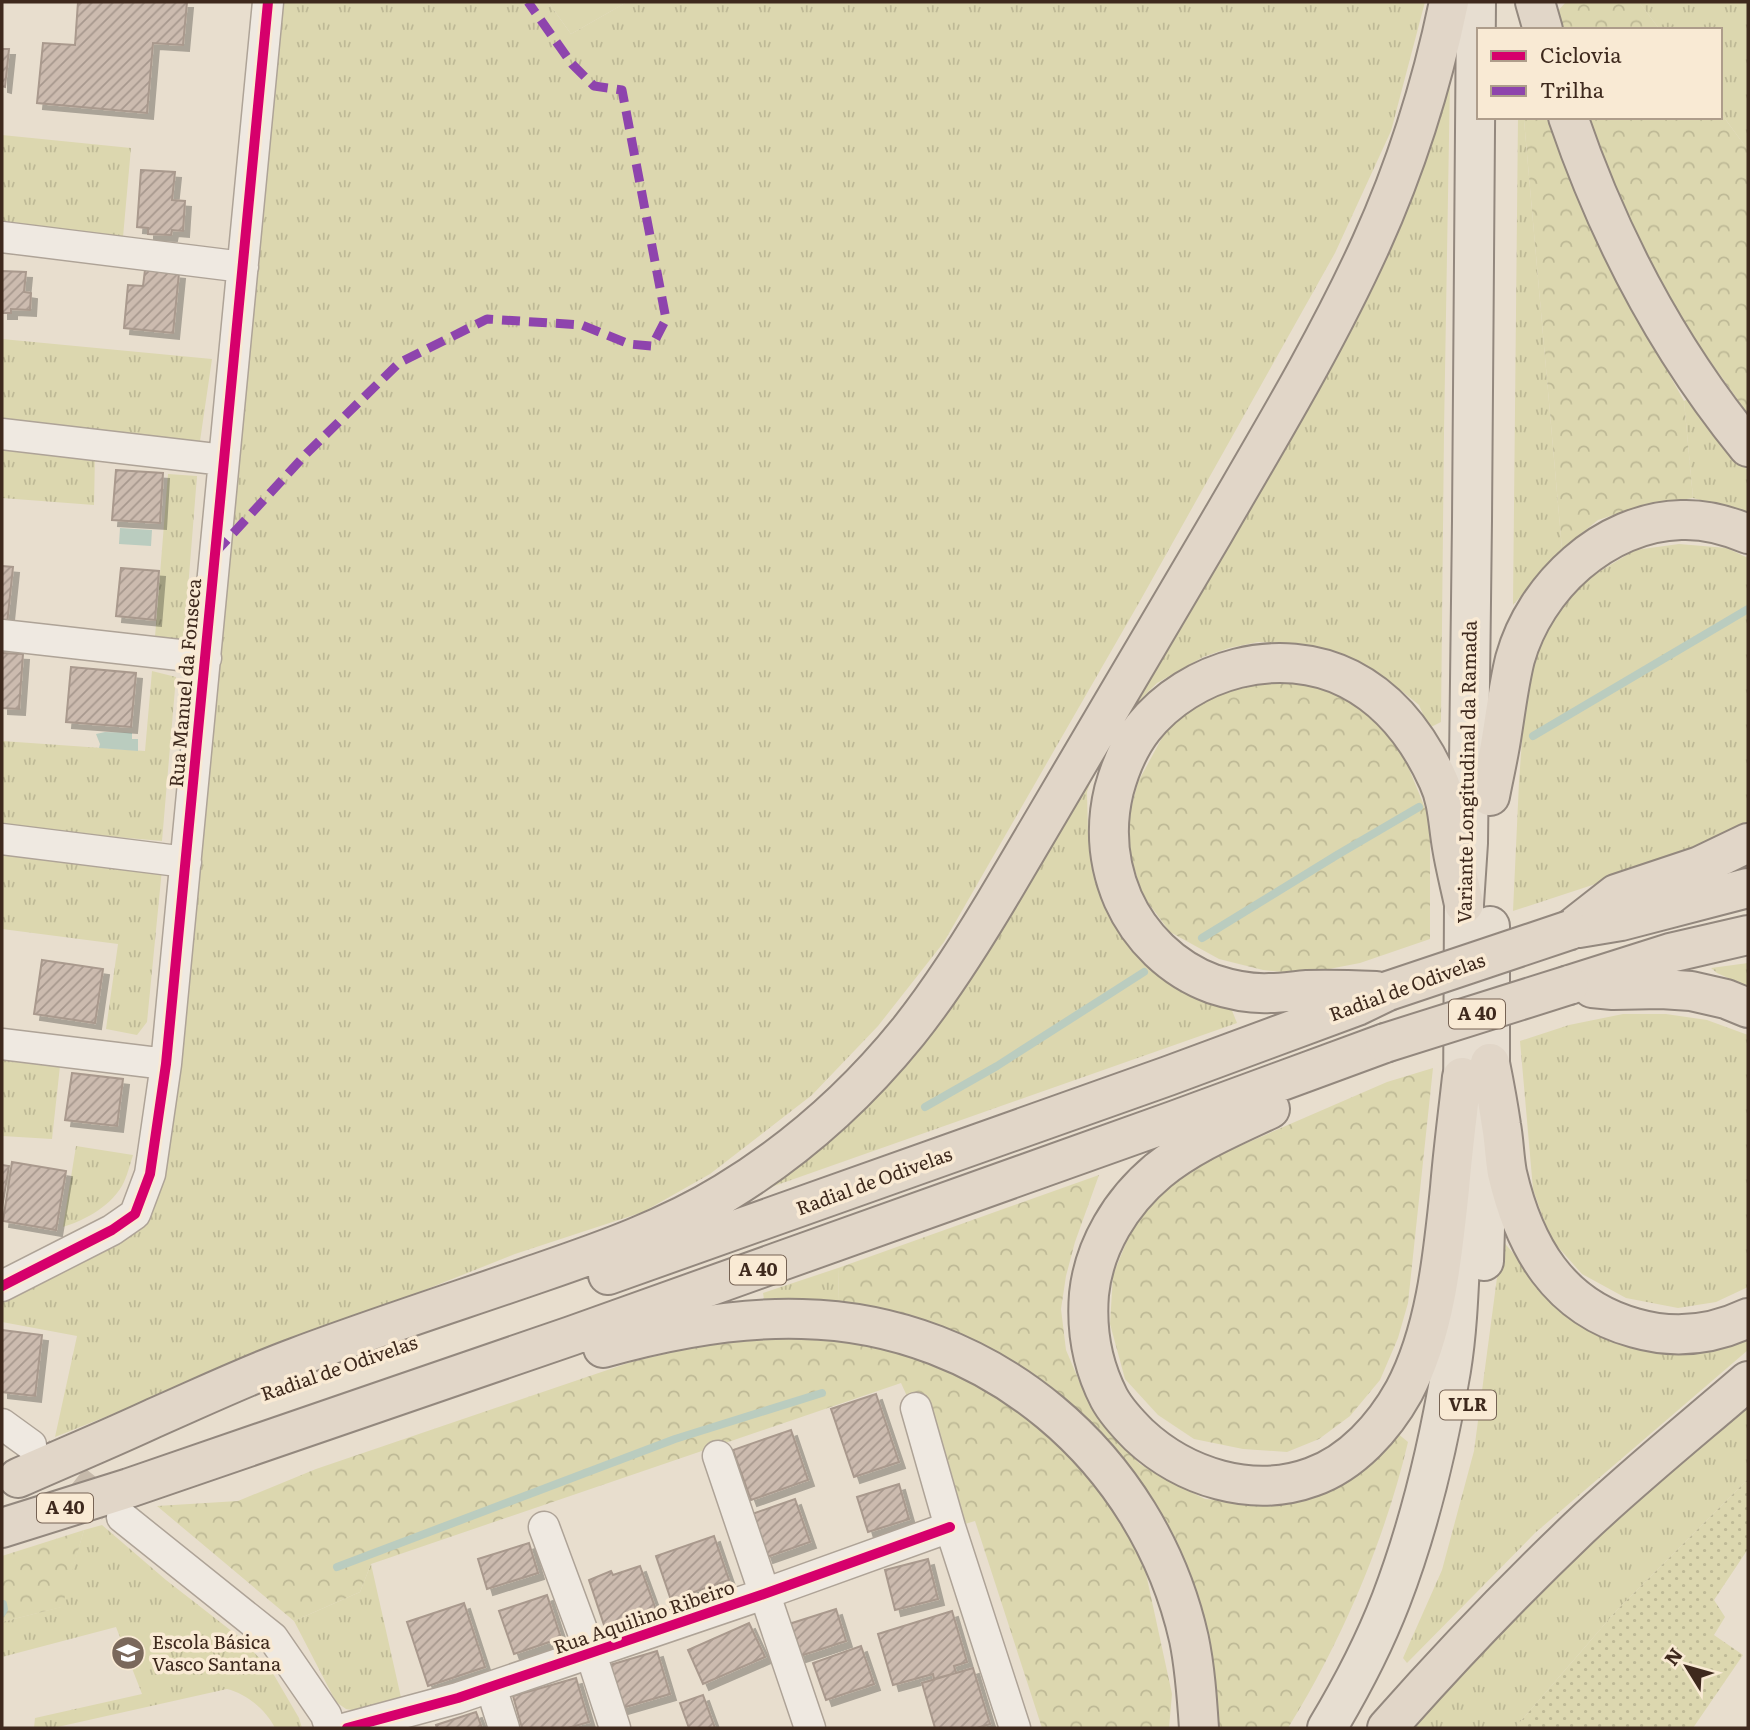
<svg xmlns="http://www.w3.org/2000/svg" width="1750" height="1730" font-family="Literata,serif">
	<defs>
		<pattern id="grass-tufts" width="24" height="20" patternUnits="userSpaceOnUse" patternTransform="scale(1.75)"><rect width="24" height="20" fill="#dcd7af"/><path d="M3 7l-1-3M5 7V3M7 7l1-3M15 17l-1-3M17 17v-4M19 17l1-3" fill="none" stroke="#beb996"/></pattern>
		<pattern id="forest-crowns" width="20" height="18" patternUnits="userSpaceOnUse" patternTransform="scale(1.75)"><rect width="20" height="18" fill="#dcd7af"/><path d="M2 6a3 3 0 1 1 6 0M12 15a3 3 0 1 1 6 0" fill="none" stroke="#beb996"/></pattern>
		<pattern id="park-dots" width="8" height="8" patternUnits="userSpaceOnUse" patternTransform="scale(1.75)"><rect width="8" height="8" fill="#dcd7af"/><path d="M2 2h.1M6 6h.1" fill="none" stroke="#beb996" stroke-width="1.8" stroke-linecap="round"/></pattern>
		<pattern id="building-hatch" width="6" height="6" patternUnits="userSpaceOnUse" patternTransform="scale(1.75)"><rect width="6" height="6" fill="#ccbbaf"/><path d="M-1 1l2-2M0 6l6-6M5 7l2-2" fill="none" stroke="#a7988e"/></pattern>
		<filter id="shadow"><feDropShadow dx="6" dy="6" stdDeviation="0" flood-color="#0004"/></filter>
	</defs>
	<rect width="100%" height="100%" fill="#e8dece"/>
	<!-- grass -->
	<path fill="url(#grass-tufts)" d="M 284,2 L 548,2 L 571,34 L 627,2 L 1425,2 L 1391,131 L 1335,253 L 1140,601 L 944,942 L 878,1026 L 812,1095 L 710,1174 L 643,1212 L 515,1254 L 55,1437 L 77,1336 L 2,1322 L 2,1300 L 150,1206 L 163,1185 L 167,1164 Z
		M 1639,2 L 1748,2 L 1748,150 L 1720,112 L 1720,30 L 1660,30 Z
		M 1450,79 L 1444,432 L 1441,722 L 1429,728 L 1419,705 L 1403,692 L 1375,670 L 1345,655 L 1296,644 L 1258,642 L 1229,648 L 1203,657 L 1157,683 L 1132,708 L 1104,744 L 1087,792 L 1088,834 L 1095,882 L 1115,925 L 1131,951 L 1172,980 L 1231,1008 L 1237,1023 L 757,1192 L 909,1048 L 1446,81 Z
		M 1518,117 L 1530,117 L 1524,120 L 1562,549 L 1513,605 Z
		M 2,135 L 131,148 L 123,237 L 2,221 Z
		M 2,339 L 212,359 L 200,441 L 2,421 Z
		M 1690,398 L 1748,471 L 1748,516 L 1740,511 L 1693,498 L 1684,401 Z
		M 2,445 L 95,454 L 94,505 L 2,498 Z
		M 168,474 L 197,476 L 184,639 L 155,637 Z
		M 1679,544 L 1727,548 L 1748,558 L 1748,823 L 1714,845 L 1513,911 L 1519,782 L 1524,712 L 1537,652 L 1553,619 L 1567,597 L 1597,573 L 1635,550 Z
		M 152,671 L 176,677 L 162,841 L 2,827 L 2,741 L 145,751 Z
		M 2,854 L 162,869 L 147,1022 L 137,1035 L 106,1029 L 118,944 L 2,929 Z
		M 1748,963 L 1748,987 L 1717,973 L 1711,968 Z
		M 1623,1014 L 1666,1014 L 1707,1020 L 1748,1035 L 1748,1287 L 1716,1302 L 1678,1308 L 1626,1298 L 1582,1274 L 1550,1238 L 1533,1189 L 1520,1041 L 1569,1025 Z
		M 2,1060 L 60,1066 L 52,1139 L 2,1136 Z
		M 76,1146 L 133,1155 C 130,1164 128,1173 124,1182 C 113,1205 86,1220 63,1227 Z
		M 1502,1240 L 1549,1296 L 1748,1331 L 1748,1350 L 1535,1533 L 1407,1663 L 1403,1658 L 1442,1570 L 1474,1451 Z
		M 838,1268 L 839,1302 L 764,1299 L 763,1293 Z
		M 1748,1401 L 1748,1479 L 1617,1610 L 1515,1728 L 1409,1728 L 1479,1643 Z
		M 102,1525 L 166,1580 L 238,1636 L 271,1670 L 299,1718 L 302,1728 L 275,1728 C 266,1710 247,1694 227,1689 L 53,1728 L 34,1728 L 35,1718 L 142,1694 L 116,1627 L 2,1657 L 2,1622 L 61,1607 L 84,1530 Z
		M 371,1564 L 402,1702 L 358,1711 L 346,1709 L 336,1702 L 294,1621 L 360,1592 Z"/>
	<!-- forest -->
	<path fill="url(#forest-crowns)" d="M 1566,2 L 1639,2 L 1660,30 L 1558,30 L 1553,16 Z
		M 1720,112 L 1748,150 L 1748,414 L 1691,334 L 1640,253 L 1587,117 L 1720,117 Z
		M 1530,117 L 1550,117 L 1566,167 L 1605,259 L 1684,401 L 1693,498 L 1641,506 L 1598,520 L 1562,549 L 1524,120 Z
		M 1266,678 L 1326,688 L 1361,707 L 1400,747 L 1430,820 L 1430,939 L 1360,963 L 1303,974 L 1263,970 L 1219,959 L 1170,932 L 1143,896 L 1124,835 L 1138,782 L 1170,723 L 1225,691 Z
		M 1433,1068 L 1408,1303 L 1398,1338 L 1380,1380 L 1350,1416 L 1319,1439 L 1287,1452 L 1243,1449 L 1194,1439 L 1158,1415 L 1125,1379 L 1110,1324 L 1113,1275 L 1133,1226 L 1170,1186 L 1219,1155 L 1387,1082 Z
		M 1099,1175 L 1075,1242 L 1066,1276 L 1061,1309 L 1066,1350 L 1086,1397 L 1125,1448 L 1140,1464 L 1167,1480 L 1205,1499 L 1257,1504 L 1391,1428 L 1408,1442 C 1385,1540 1341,1643 1288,1728 L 1211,1728 L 1198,1610 L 1031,1376 L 992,1351 L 922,1324 L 839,1302 L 838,1268 Z
		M 836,1335 L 965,1371 L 1063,1441 L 1125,1522 L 1145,1569 L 1172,1694 L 1169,1728 L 1042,1728 L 975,1521 L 965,1524 L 901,1383 L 371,1564 L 360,1592 L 294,1621 L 157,1506 L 238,1501 L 316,1469 L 631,1362 L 742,1336 Z
		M 84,1530 L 62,1607 L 2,1622 L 2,1556 Z"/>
	<!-- park -->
	<path fill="url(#park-dots)" d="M 1748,1479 L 1748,1549 L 1714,1600 L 1725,1617 L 1714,1635 L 1743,1655 L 1693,1728 L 1515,1728 L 1617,1610 Z"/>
	<!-- garden -->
	<path fill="#dcd7af" d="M 548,2 L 627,2 L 571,34 Z"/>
	<!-- water -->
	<path fill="#baccbf" d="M 120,528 L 152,530 L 151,546 L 119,544 Z
		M 105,732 L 132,733 L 132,739 L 138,739 L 138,751 L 99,748 L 100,744 L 96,734 Z"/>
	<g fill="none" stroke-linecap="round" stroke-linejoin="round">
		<!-- stream -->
		<path stroke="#baccbf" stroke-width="8" d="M 1533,736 L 1748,609
			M 1202,938 L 1337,855 L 1419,807
			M 925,1107 L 997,1066 L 1144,972
			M 337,1567 L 675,1439 L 822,1393
			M 2,1613 L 4,1609 L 3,1604"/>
	</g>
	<!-- building -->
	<path fill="url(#building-hatch)" stroke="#a9998d" stroke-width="2" filter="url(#shadow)" d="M 78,2 L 187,2 L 183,45 L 153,43 L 147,113 L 37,103 L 43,43 L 75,45 Z
		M 2,49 L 9,49 L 5,87 L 2,86 Z
		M 141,170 L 175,172 L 172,200 L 185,201 L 183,231 L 172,230 L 171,235 L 148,234 L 148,228 L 137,227 Z
		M 145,270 L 179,273 L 173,333 L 124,328 L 128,285 L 143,286 Z
		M 2,271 L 26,272 L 24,292 L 31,293 L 30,310 L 11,309 L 11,313 L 2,313 Z
		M 116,470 L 163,473 L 160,523 L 112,520 Z
		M 2,566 L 13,567 L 7,624 L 2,624 Z
		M 121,568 L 159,571 L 155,620 L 116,616 Z
		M 2,653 L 23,654 L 19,709 L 2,708 Z
		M 71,667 L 136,673 L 131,727 L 66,722 Z
		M 42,960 L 103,969 L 95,1023 L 34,1014 Z
		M 72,1073 L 123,1079 L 117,1126 L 65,1120 Z
		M 12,1162 L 66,1171 L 56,1230 L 3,1221 Z
		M 2,1165 L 9,1166 L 2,1208 Z
		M 2,1330 L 42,1335 L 35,1396 L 2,1392 Z
		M 876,1394 L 899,1462 L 854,1477 L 831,1409 Z
		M 791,1430 L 808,1480 L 751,1500 L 733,1450 Z
		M 899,1484 L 909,1519 L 868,1532 L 857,1497 Z
		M 795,1499 L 810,1542 L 767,1557 L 752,1514 Z
		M 714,1536 L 729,1580 L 671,1600 L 656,1556 Z
		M 529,1543 L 538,1573 L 487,1589 L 478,1559 Z
		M 928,1559 L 938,1599 L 895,1610 L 885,1570 Z
		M 640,1566 L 656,1610 L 605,1628 L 589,1580 L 611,1571 L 613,1575 Z
		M 547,1595 L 561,1638 L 514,1654 L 499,1611 Z
		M 464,1603 L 485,1667 L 428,1686 L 407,1622 Z
		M 836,1609 L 846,1641 L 800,1656 L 789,1624 Z
		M 952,1611 L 967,1662 L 954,1666 L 956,1673 L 934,1679 L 933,1674 L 893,1685 L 878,1634 Z
		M 749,1623 L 765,1657 L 703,1684 L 688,1650 Z
		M 861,1646 L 874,1684 L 826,1700 L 813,1663 Z
		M 657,1651 L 670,1694 L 622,1708 L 610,1665 Z
		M 973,1668 L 990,1724 L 977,1728 L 935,1728 L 922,1683 Z
		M 576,1678 L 589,1722 L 568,1728 L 522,1728 L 513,1696 Z
		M 703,1695 L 715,1728 L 689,1728 L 680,1703 Z
		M 476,1712 L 482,1728 L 437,1728 L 436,1725 Z"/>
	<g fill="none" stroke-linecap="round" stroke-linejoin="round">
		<!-- minor-tunnel -->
		<path stroke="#c6baab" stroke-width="30" stroke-dasharray="30 15" stroke-linecap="butt" d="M 40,1452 L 111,1508"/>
		<!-- minor casing -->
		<g stroke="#aea397" stroke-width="33">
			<path id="minor" d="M 2,237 L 243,267
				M 2,434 L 224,460
				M 2,635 L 206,658
				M 2,839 L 186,862
				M 2,1044 L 166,1064
				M 2,1286 L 112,1230 L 135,1214 L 150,1174 L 166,1064 L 268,2
				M 916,1408 L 950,1527 L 1015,1728
				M 2,1424 L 31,1445
				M 718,1456 L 810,1728
				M 122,1517 L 273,1638 L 326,1715 L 330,1728
				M 544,1527 L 591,1654 L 615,1728
				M 491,1687 L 504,1728
				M 347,1728 L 458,1698 L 764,1594 L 950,1527"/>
		</g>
		<!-- primary casing -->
		<g stroke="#93887e" stroke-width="42">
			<path id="primary" d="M 1463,1109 L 1464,904 L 1468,843 L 1472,521 L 1476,2
				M 1484,1261 L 1490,1063 L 1490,926
				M 1327,1728 C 1351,1688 1374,1644 1391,1600 C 1419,1527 1438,1447 1451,1370 C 1459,1321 1459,1271 1462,1222"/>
		</g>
		<!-- trunk casing -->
		<g stroke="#93887e" stroke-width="42">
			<path id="trunk" d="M 1535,2 L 1543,30
				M 1568,117 C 1609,237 1668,349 1748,447
				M 1490,796 C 1494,775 1499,754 1502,733 C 1506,708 1509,683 1515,659 C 1535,587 1604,522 1681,520 C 1704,519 1727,525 1748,534
				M 1579,928 L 1621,921 L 1748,888
				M 1570,930 L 1616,894 L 1700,866 L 1748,843
				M 1569,985 L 1670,953 L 1748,935
				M 1592,988 L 1613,990 L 1661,989 L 1691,991 L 1726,999 L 1748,1008
				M 1376,991 C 1353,990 1330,989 1307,990 C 1294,991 1282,993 1270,993 C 1250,994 1231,990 1213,984 C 1172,969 1140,937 1123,899 C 1108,864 1105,827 1114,790 C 1120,768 1129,746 1143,728 C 1190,669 1280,644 1349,679 C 1390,700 1419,738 1438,780 C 1448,801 1448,824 1452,847 C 1455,866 1460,885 1464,904
				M 1490,1063 C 1494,1083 1498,1104 1501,1125 C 1504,1141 1504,1157 1507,1173 C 1524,1246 1558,1307 1635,1328 C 1673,1339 1712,1335 1748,1318
				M 1270,1109 C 1232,1127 1191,1144 1158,1171 C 1121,1202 1094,1246 1089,1294 C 1086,1331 1092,1365 1109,1398 C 1116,1411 1128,1424 1139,1435 C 1184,1477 1252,1499 1312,1477 C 1352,1463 1384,1427 1404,1391 C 1436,1331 1443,1255 1450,1188 C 1453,1151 1458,1114 1462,1077
				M 608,1275 L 1168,1076 L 1357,1006 L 1388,991
				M 603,1348 C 667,1330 736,1317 802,1319 C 989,1323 1148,1457 1189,1639 C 1195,1668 1197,1698 1199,1728
				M 18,1478 C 63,1458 109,1439 154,1418 C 202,1397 248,1375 297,1357 C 377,1327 458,1301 539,1273 C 603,1251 668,1228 725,1193 C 794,1151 857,1095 908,1032 C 945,986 977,934 1007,883 C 1076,766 1145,649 1214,532 C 1269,437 1326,343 1371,244 C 1406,167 1432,84 1449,2
				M 2,1528 L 129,1488 L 571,1336 L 1173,1121 L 1385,1043
				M 1387,1728 C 1448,1659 1512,1592 1579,1528 C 1633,1477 1691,1430 1748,1381"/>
		</g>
		<!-- minor -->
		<use href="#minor" stroke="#efe9e1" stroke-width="30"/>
		<!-- primary -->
		<use href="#primary" stroke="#e7ded1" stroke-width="38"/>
		<!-- trunk -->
		<use href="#trunk" stroke="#e1d6c8" stroke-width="38"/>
		<!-- trunk-bridge casing -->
		<g stroke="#93887e" stroke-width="42" stroke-linecap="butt">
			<path id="trunk-bridge" d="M 1388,991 L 1570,930
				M 1385,1043 L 1569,985"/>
		</g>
		<!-- trunk-bridge -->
		<use href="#trunk-bridge" stroke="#e1d6c8" stroke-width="38"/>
		<!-- quiet -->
		<path stroke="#8e44ad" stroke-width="9" stroke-dasharray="18 9" stroke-linecap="butt" d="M 215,553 L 307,453 L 399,363 L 487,319 L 582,325 L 629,344 L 652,346 L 666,319 L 622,90 L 594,86 L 572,64 L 528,2"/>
		<!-- cycleway casing -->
		<g stroke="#f9ead4" stroke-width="15">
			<path id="cycleway" d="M 2,1286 L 112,1230 L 135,1214 L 150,1174 L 166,1064 L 268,2
				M 347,1728 L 458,1698 L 764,1594 L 950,1527"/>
		</g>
		<!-- cycleway -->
		<use href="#cycleway" stroke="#d6006c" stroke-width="10"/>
	</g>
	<!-- icons -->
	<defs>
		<g id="school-disc" transform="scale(1.75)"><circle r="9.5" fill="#7a685b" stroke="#f9ead4"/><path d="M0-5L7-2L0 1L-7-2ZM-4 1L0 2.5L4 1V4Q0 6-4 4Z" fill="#fff"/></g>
	</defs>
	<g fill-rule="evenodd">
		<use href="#school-disc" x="128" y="1653"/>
	</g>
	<g text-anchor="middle" stroke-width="7" stroke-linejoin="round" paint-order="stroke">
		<!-- shield labels -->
		<g fill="#f9ead4" stroke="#766354" stroke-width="2">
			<rect x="1449" y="999.5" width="56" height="29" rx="5"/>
			<rect x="730" y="1255.5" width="56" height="29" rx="5"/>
			<rect x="1440" y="1390.5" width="56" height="29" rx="5"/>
			<rect x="37" y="1493.5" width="56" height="29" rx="5"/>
		</g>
		<g font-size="18" font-weight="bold" fill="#3e291d">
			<text x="1477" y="1020">A 40</text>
			<text x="758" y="1276">A 40</text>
			<text x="1468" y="1411">VLR</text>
			<text x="65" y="1514">A 40</text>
		</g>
		<!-- street labels -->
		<g font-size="19" fill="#3e291d" stroke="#f9ead4">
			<text transform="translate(185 683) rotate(-85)" y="7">Rua Manuel da Fonseca</text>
			<text transform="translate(1467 772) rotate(-89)" y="7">Variante Longitudinal da Ramada</text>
			<text transform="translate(1407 987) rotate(-20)" y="7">Radial de Odivelas</text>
			<text transform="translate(874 1181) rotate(-20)" y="7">Radial de Odivelas</text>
			<text transform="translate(339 1368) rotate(-19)" y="7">Radial de Odivelas</text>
			<text transform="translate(644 1617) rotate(-19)" y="7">Rua Aquilino Ribeiro</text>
		</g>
		<!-- poi labels -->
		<g font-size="19" fill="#3e291d" stroke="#f9ead4" text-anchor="start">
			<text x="152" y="1649">Escola Básica<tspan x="152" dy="22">Vasco Santana</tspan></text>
		</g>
	</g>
	<!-- border -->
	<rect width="1750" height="1730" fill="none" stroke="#3e291d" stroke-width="7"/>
	<!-- legend -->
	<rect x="1477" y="28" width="245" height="91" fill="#f9ead4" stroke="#ae9d8b" stroke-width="2"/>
	<rect x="1491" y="51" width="35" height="10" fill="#d6006c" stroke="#ae9d8b" stroke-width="2"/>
	<text x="1540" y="63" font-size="21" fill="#3e291d">Ciclovia</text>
	<rect x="1491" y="86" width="35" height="10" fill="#8e44ad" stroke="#ae9d8b" stroke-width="2"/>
	<text x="1540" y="98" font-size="21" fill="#3e291d">Trilha</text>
	<!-- north arrow -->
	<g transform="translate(1687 1667) rotate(307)" stroke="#f9ead4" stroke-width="5" paint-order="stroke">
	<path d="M0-5L12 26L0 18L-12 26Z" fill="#3e291d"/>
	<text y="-10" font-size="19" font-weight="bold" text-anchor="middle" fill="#3e291d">N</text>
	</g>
</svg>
